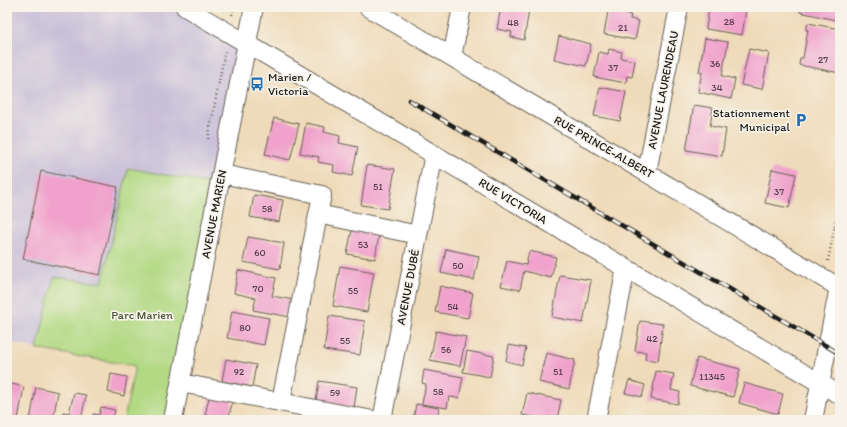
<svg xmlns="http://www.w3.org/2000/svg" width="847" height="427" font-family="Itim,sans-serif">
	<rect width="100%" height="100%" fill="#f7f3e8"/>
	<filter id="ink" filterUnits="userSpaceOnUse"><feTurbulence type="fractalNoise" baseFrequency=".025" numOctaves="2"/><feDisplacementMap in="SourceGraphic" scale="8" xChannelSelector="R" yChannelSelector="G"/><feConvolveMatrix kernelMatrix="1 2 1 2 8 2 1 2 1" color-interpolation-filters="sRGB"/></filter>
	<filter id="wash" filterUnits="userSpaceOnUse"><feTurbulence type="fractalNoise" baseFrequency=".012" numOctaves="4" result="noise"/><feDisplacementMap in="SourceGraphic" scale="16" xChannelSelector="R" yChannelSelector="G"/><feGaussianBlur stdDeviation="0.9" result="paint"/><feColorMatrix in="noise" values="0 0 0 0 0 0 0 0 0 0 0 0 0 0 0 0 0 1.4 0 .05"/><feComposite in="paint" operator="in"/></filter>
	<g filter="url(#wash)">
		<rect width="100%" height="100%" fill="#efdbba"/>
		<!-- industrial -->
		<path fill="#c8bfd8" d="M 7,7 L 186,7 L 247,43 L 219,185 L 128,168 L 102,284 L 54,277 L 37,349 L 7,341 Z"/>
		<!-- green -->
		<path fill="#b2d984" stroke="#677a50" d="M 128,168 L 219,185 L 173,420 L 124,420 L 135,366 L 37,349 L 54,277 L 102,283 Z"/>
		<g id="blocks">
			<!-- building -->
			<path fill="#f0a1cc" d="M 501,7 L 511,7 L 529,10 L 524,40 L 511,37 L 512,32 L 497,29 Z
				M 709,7 L 730,7 L 746,10 L 742,35 L 706,29 Z
				M 801,7 L 840,7 L 840,21 L 800,12 Z
				M 608,11 L 631,15 L 630,19 L 639,21 L 635,40 L 604,34 Z
				M 808,23 L 840,29 L 840,73 L 799,65 L 800,58 L 803,58 L 808,30 L 806,30 Z
				M 559,36 L 591,44 L 586,66 L 554,59 Z
				M 705,38 L 728,42 L 722,76 L 735,79 L 731,99 L 698,92 L 702,72 L 699,72 Z
				M 609,49 L 622,52 L 621,58 L 635,61 L 632,77 L 627,76 L 626,83 L 594,77 L 599,52 L 608,54 Z
				M 749,49 L 769,53 L 762,89 L 741,85 Z
				M 600,87 L 626,92 L 620,121 L 594,116 Z
				M 694,105 L 713,108 L 710,126 L 726,129 L 722,156 L 686,150 Z
				M 274,118 L 299,124 L 290,160 L 265,154 Z
				M 306,123 L 325,127 L 324,132 L 340,136 L 339,143 L 358,147 L 352,176 L 333,172 L 334,165 L 318,162 L 319,157 L 300,153 Z
				M 367,165 L 395,169 L 388,209 L 361,205 Z
				M 772,169 L 796,174 L 789,208 L 765,203 Z
				M 41,171 L 118,187 L 100,275 L 23,259 Z
				M 254,195 L 283,200 L 279,222 L 250,217 Z
				M 352,230 L 379,235 L 375,259 L 347,254 Z
				M 248,237 L 284,243 L 280,269 L 243,262 Z
				M 446,249 L 479,256 L 474,280 L 441,273 Z
				M 529,251 L 556,257 L 551,278 L 524,271 L 520,290 L 501,286 L 507,261 L 526,265 Z
				M 340,266 L 374,272 L 367,312 L 333,306 Z
				M 238,270 L 276,278 L 272,296 L 294,300 L 290,317 L 253,310 L 256,298 L 234,293 Z
				M 560,275 L 591,280 L 583,323 L 552,317 Z
				M 440,286 L 473,293 L 468,318 L 435,312 Z
				M 232,311 L 269,318 L 264,345 L 227,338 Z
				M 329,316 L 365,321 L 360,355 L 324,350 Z
				M 640,321 L 663,324 L 658,361 L 645,359 L 646,352 L 635,351 Z
				M 436,331 L 466,337 L 460,366 L 430,360 Z
				M 509,345 L 526,348 L 522,365 L 506,361 Z
				M 467,351 L 494,356 L 490,377 L 463,372 Z
				M 546,353 L 575,360 L 569,389 L 539,382 Z
				M 697,358 L 740,369 L 733,397 L 690,386 Z
				M 226,359 L 256,365 L 252,387 L 222,381 Z
				M 424,370 L 463,377 L 459,398 L 449,397 L 447,408 L 422,404 L 426,384 L 422,383 Z
				M 656,371 L 674,374 L 671,390 L 680,392 L 678,404 L 651,399 Z
				M 111,374 L 127,377 L 124,396 L 108,392 Z
				M 629,380 L 645,385 L 642,397 L 625,393 Z
				M 319,381 L 357,387 L 354,408 L 316,402 Z
				M 744,383 L 783,394 L 778,414 L 739,403 Z
				M 12,384 L 24,387 L 18,419 L 9,417 L 9,413 L 7,413 L 7,392 L 10,393 Z
				M 36,387 L 58,392 L 53,420 L 30,420 Z
				M 74,393 L 86,395 L 81,420 L 61,420 L 63,412 L 69,413 Z
				M 210,393 L 233,399 L 228,420 L 205,415 Z
				M 527,393 L 561,400 L 557,420 L 548,420 L 522,415 Z
				M 416,404 L 439,408 L 437,420 L 413,420 Z
				M 101,407 L 115,410 L 113,420 L 92,420 L 93,414 L 99,415 Z"/>
		</g>
	</g>
	<g filter="url(#ink)">
		<use href="#blocks" fill-opacity="0" stroke="#665f53" stroke-width="1"/>
		<g fill="none" stroke-linecap="round" stroke-linejoin="round">
			<!-- minor casing -->
			<g stroke="#665f53" stroke-width="20">
				<path id="minor" d="M 185,7 L 840,395
					M 368,7 L 840,288
					M 452,57 L 462,7
					M 647,172 L 679,7
					M 222,174 L 322,195 L 281,402
					M 318,214 L 418,235
					M 181,383 L 373,420
					M 173,420 L 254,7
					M 382,420 L 434,154
					M 596,420 L 626,268
					M 813,420 L 840,282"/>
			</g>
			<!-- path -->
			<path stroke="#665f53" stroke-width="2.5" stroke-dasharray="1 3" stroke-linecap="butt" d="M 232,15 L 234,7
				M 208,139 L 225,51
				M 828,261 L 840,199"/>
			<!-- minor -->
			<use href="#minor" stroke="#fff" stroke-width="18"/>
			<!-- rail casing -->
			<g stroke="#1c1c1c" stroke-width="4.5">
				<path id="rail" d="M 409,100 L 840,354"/>
			</g>
			<!-- rail -->
			<use href="#rail" stroke="#f7f3e8" stroke-width="3" stroke-dasharray="9" stroke-linecap="butt"/>
		</g>
	</g>
	<!-- icons -->
	<defs>
		<g id="bus-bare" transform="scale(1.08)"><path d="M-5-6H5V4H4V6H2V4H-2V6H-4V4H-5ZM-3.5-4V0h7V-4ZM-3.5 1.2v1.5H-2V1.2ZM2 1.2v1.5H3.5V1.2Z" fill="#1f6fb2" stroke="#f7f3e8" stroke-width="2.5" paint-order="stroke"/></g>
		<g id="parking-bare" transform="scale(1.08)"><path d="M-3.5-5.5H1a3.5 3.5 0 0 1 0 7H-1V5.5H-3.5ZM-1-3.4V-.6H.8a1.4 1.4 0 0 0 0-2.8Z" fill="#1f6fb2" stroke="#f7f3e8" stroke-width="2.5" paint-order="stroke"/></g>
	</defs>
	<g fill-rule="evenodd">
		<use href="#bus-bare" x="257" y="84"/>
		<use href="#parking-bare" x="801" y="120"/>
	</g>
	<g text-anchor="middle" stroke-width="3.5" stroke-linejoin="round" paint-order="stroke">
		<!-- number labels -->
		<g font-size="10" fill="#513d48">
			<text x="729" y="25">28</text>
			<text x="513" y="26">48</text>
			<text x="623" y="31">21</text>
			<text x="823" y="63">27</text>
			<text x="715" y="67">36</text>
			<text x="613" y="71">37</text>
			<text x="717" y="91">34</text>
			<text x="378" y="190">51</text>
			<text x="779" y="195">37</text>
			<text x="267" y="212">58</text>
			<text x="363" y="248">53</text>
			<text x="260" y="256">60</text>
			<text x="458" y="269">50</text>
			<text x="258" y="292">70</text>
			<text x="353" y="294">55</text>
			<text x="453" y="310">54</text>
			<text x="245" y="331">80</text>
			<text x="652" y="342">42</text>
			<text x="345" y="344">55</text>
			<text x="446" y="353">56</text>
			<text x="239" y="375">92</text>
			<text x="558" y="375">51</text>
			<text x="712" y="380">11345</text>
			<text x="438" y="395">58</text>
			<text x="335" y="396">59</text>
		</g>
		<!-- poi labels -->
		<g font-size="12" fill="#1c1c1c" stroke="#f7f3e8" text-anchor="start">
			<text x="268" y="81">Marien /<tspan x="268" dy="14">Victoria</tspan></text>
			<text x="790" y="117" text-anchor="end">Stationnement<tspan x="790" dy="14">Municipal</tspan></text>
		</g>
		<!-- street labels -->
		<g font-size="12" fill="#1c1c1c" stroke="#f7f3e8">
			<text transform="translate(663 90) rotate(-79)" y="4">AVENUE LAURENDEAU</text>
			<text transform="translate(604 147) rotate(30)" y="4">RUE PRINCE-ALBERT</text>
			<text transform="translate(513 201) rotate(31)" y="4">RUE VICTORIA</text>
			<text transform="translate(214 214) rotate(-79)" y="4">AVENUE MARIEN</text>
			<text transform="translate(408 287) rotate(-79)" y="4">AVENUE DUBÉ</text>
		</g>
		<!-- park labels -->
		<g font-size="12" fill="#49553b" stroke="#f7f3e8">
			<text x="142" y="319">Parc Marien</text>
		</g>
	</g>
	<!-- margin -->
	<rect width="847" height="427" fill="none" stroke="#f7f3e8" stroke-width="24"/>
</svg>
